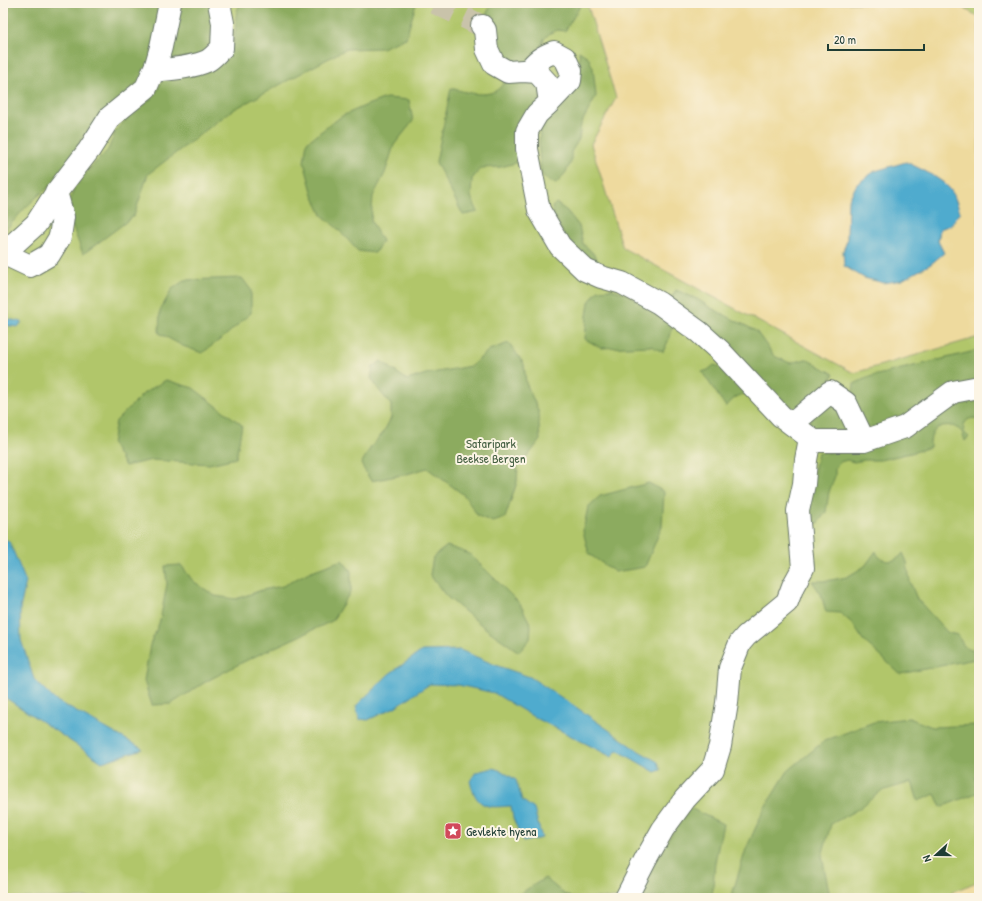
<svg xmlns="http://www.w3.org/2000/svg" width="982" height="901" font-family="'Patrick Hand',sans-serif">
	<rect width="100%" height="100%" fill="#fcf5e5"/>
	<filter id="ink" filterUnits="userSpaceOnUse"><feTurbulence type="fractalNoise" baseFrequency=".025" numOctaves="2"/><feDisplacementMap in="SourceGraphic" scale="8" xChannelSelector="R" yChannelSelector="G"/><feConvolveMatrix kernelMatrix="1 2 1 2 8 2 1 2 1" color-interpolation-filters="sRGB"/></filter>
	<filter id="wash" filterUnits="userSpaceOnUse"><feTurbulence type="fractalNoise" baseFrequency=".012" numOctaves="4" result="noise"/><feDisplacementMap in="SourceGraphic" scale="16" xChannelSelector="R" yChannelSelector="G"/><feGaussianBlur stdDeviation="0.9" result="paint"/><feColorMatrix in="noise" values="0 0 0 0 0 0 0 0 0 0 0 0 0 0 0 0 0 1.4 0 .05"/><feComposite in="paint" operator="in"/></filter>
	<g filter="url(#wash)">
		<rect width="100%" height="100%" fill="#f4e4c8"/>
		<!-- green -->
		<path fill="#b1c66b" stroke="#688250" d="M 3,3 L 979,3 L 979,898 L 3,898 Z"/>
		<!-- forest -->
		<path fill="#8cab5f" stroke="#56744a" d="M 3,3 L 158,3 L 161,11 L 147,74 L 95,123 L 82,138 L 58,180 L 39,195 L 25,208 L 3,233 Z
			M 186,3 L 210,3 L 218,37 L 203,56 L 172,59 L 170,56 L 173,39 L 181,5 Z
			M 241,3 L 414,3 L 416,4 L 406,38 L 382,48 L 346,49 L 231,111 L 148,174 L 134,216 L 83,254 L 72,225 L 70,201 L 76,183 L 108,150 L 116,130 L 131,114 L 152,98 L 160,85 L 162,79 L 227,55 C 230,50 233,45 234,40 C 237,28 233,14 241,3 Z
			M 492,3 L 582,3 L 565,31 L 558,30 L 550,33 L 544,39 L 540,49 L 526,64 L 499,59 L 485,17 Z
			M 579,51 L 588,57 L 593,68 L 596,96 L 581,124 L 579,139 L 571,152 L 571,162 L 566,172 L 556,184 L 546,179 L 541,173 L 539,150 L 540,129 L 580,68 Z
			M 532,79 L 543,91 L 519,162 L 501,167 L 481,168 L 472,179 L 471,197 L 478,212 L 463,215 L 436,162 L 451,88 C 464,92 485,98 497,90 C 500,88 503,84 505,81 Z
			M 386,98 L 409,100 L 413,121 L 394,145 L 385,173 L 373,196 L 371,221 L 382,241 L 375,253 L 358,251 L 338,229 L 322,215 L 313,195 L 304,162 L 307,142 L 342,116 L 367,105 Z
			M 556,203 L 567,211 L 579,226 L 583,244 L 592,252 L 598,261 L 601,270 L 571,248 L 553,214 L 552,207 Z
			M 242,278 L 251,290 L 251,313 L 225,336 L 202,353 L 183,346 L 159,333 L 160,311 L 172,289 L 185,280 Z
			M 610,289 L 626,293 L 673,324 L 670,337 L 663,352 L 651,346 L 601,348 L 585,339 L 587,316 L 589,302 L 598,290 Z
			M 676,290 L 697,299 L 711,308 L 756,331 L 774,356 L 790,363 L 806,359 L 834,374 L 828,383 L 799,411 L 786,409 L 671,301 L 671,298 Z
			M 509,343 L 524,364 L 526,383 L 538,410 L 540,440 L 528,456 L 518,465 L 517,482 L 505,518 L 493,522 L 478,516 L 464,495 L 427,468 L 407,474 L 371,481 L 361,464 L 371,447 L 383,433 L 391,418 L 391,405 L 379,390 L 371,378 L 373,367 L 381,361 L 407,380 L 426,374 L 471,366 L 489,350 Z
			M 979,350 L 979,380 L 924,409 L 877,426 L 862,429 L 852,399 L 854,384 L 869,377 Z
			M 714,365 L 727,369 L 751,393 C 739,394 734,397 726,407 L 702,372 L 708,370 Z
			M 166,380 L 193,388 L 242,425 L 236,458 L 209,464 L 152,460 L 125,466 L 112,444 L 116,421 L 144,393 Z
			M 979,395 L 979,420 C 967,413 957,429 969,437 L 965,441 C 964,438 963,434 962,432 C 959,429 954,426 951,426 C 937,423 929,434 930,447 L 915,452 L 880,460 L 865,460 L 854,462 L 847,460 L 840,462 L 835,468 L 835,476 L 829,492 L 826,512 L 818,523 L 809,523 L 807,508 L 818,452 L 830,453 L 879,441 L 954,398 Z
			M 831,400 L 854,431 L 818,431 L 811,428 L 809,422 Z
			M 649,483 L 664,492 L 662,526 L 645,567 L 615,572 L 589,554 L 583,531 L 588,507 L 600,496 Z
			M 447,546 L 470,554 L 520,604 L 531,625 L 530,639 L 519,652 L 485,628 L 446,596 L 430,575 L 433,557 Z
			M 876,551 C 878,560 890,564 898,558 C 900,557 901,555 903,553 L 907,562 L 910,582 L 917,599 L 948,633 L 958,635 C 962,643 964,650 974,650 L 975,659 L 900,674 L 863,640 L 852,623 L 840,613 L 826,612 L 821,594 L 812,581 L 826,581 L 847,577 L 865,566 Z
			M 342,560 L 351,571 L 351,591 L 332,621 L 247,660 L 207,681 L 171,704 L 152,705 L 144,681 L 150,645 L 160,621 L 167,584 L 165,566 L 181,565 L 193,581 L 215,596 L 236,599 L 262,590 L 283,586 L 309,572 Z
			M 909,718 L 932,727 L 979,725 L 979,775 L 975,777 L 979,788 L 979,792 L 941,807 L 935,794 L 918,801 L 912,782 L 881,791 L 860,808 L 831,824 L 822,856 L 830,897 L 830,898 L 731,898 L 746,849 L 765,807 L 788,771 L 824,741 L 874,722 Z
			M 690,808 L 723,824 L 715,862 L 712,898 L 637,898 L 657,855 Z
			M 545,878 L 564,894 L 572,898 L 513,898 Z"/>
		<!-- sand -->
		<path fill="#eeda9e" stroke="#868c69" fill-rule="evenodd" d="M 587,3 L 954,3 L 979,17 L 979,337 L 854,373 L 623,248 L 591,144 L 616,98 ZM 906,162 C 918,168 941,178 950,189 C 955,195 957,205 960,212 L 940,229 L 938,241 L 931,264 L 917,271 L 843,251 L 847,241 L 848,201 Z
			M 979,881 L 979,898 L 954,898 L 952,892 Z"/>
		<!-- water -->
		<path fill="#50abce" stroke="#387481" d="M 906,162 C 919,168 941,178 950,189 C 955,195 957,205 960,212 L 951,225 L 940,229 L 938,241 L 944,253 L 931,264 L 902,280 L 884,283 L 864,278 L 844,266 L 843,251 L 847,241 L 848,201 L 857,184 L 875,171 Z
			M 3,318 L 22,322 L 18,327 L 3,325 Z
			M 3,537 L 10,543 L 26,582 L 20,609 L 21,640 L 34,679 L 55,700 L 143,749 L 102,762 L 3,696 Z
			M 460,650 L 498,666 L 530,677 L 573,705 L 603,726 L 639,751 L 658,762 L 661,770 L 655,772 L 617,750 L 612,757 L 532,716 L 494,693 L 458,685 L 430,684 L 395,707 L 368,720 L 359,719 L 356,706 L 389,674 L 422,651 Z
			M 493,768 L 502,771 L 516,780 L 522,800 L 534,809 L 542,838 L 523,842 L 513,818 L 511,806 C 505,806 494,808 488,806 C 476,803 473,792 470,781 L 476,772 Z"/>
	</g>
	<g filter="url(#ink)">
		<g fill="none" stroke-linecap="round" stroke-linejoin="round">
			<!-- minor-tunnel -->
			<path stroke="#c9c3aa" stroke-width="22" stroke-dasharray="22 11" stroke-linecap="butt" d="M 435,3 L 482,26"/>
			<!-- minor casing -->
			<g stroke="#6a7768" stroke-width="24">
				<path id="minor" d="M 482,26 L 485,30 L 487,49 L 494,64 L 508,72 L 523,71 L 537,72 L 547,83 L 550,102 L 537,114 L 527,131 L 527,149 L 539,210 L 560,246 L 585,270 L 601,277 L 622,283 L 659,303 L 699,332 L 720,351 L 781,416 L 814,441 L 864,441 L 905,427 L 953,392 L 979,387
					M 153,71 C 171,69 191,68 207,61 C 213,58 217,52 222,48 L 223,23 L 219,3
					M 528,71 C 537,60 541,57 554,52 L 565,58 L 571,71 L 570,81 L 550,102
					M 5,252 L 13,258 L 30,266 L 49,255 L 60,237 L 63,217 L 56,192
					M 3,253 L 5,252 L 36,224 L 58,190 L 89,150 L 110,117 L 146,88 L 156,65 L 161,47 L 170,3
					M 792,424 L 830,392 L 846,403 L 864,441
					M 626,898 L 646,859 L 663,829 L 685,799 L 713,769 L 720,746 L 727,703 L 730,668 L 740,643 L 746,636 L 787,602 L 793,586 L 803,568 L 798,511 L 804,484 L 806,460 L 810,438"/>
			</g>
			<!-- minor -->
			<use href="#minor" stroke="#fff" stroke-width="22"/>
		</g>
	</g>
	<!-- icons -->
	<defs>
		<g id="sight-square" transform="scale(0.9)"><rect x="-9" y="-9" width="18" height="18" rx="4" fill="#d1495b" stroke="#fcf5e5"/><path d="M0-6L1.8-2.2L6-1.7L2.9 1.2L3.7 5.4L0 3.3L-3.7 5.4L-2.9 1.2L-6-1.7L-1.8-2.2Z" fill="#fff"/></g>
	</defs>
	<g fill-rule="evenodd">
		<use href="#sight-square" x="453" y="831"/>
	</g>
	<g text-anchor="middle" stroke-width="4" stroke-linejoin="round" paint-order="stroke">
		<!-- park labels -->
		<g font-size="13" fill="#445f42" stroke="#fcf5e5">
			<text x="491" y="448">Safaripark<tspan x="491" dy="15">Beekse Bergen</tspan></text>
		</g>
		<!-- poi labels -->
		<g font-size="13" fill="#1f3d34" stroke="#fcf5e5" text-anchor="start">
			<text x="466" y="836">Gevlekte hyena</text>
		</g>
	</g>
	<!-- margin -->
	<rect width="982" height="901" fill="none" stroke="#fcf5e5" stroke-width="16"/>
	<!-- north arrow -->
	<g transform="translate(936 855) rotate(249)" stroke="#fcf5e5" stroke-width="3" paint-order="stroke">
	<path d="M0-3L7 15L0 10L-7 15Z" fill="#1f3d34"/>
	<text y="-6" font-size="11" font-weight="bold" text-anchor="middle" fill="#1f3d34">N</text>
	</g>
	<!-- scale -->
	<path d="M828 44v6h96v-6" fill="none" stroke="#1f3d34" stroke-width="2"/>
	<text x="834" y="44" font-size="12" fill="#1f3d34" stroke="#fcf5e5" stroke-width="3" paint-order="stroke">20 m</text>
</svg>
